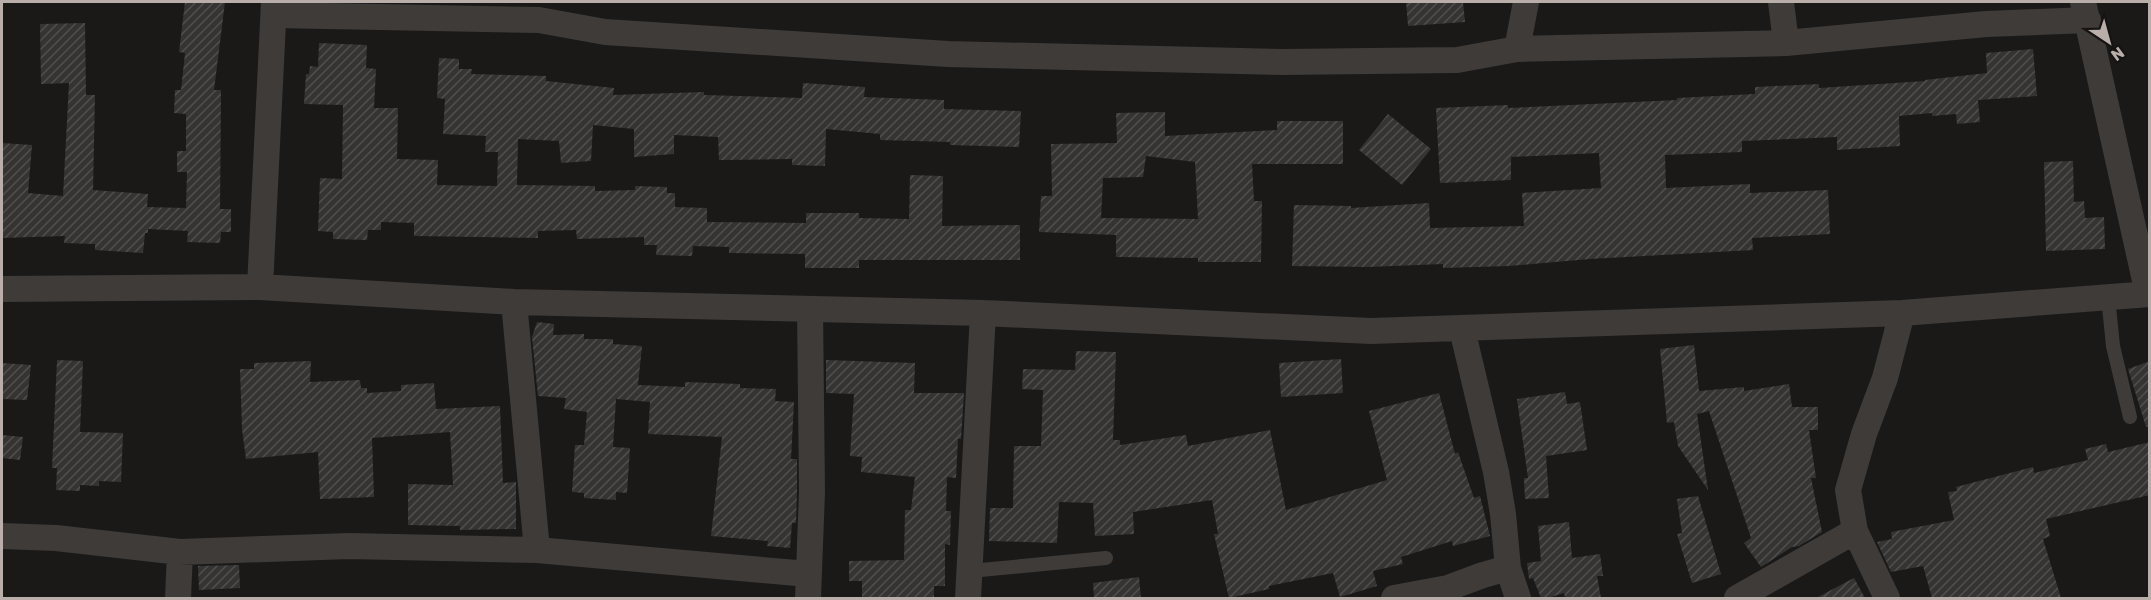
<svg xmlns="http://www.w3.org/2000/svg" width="2151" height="600" font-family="Rubik,sans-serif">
	<defs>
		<pattern id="building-hatch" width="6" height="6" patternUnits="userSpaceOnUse" patternTransform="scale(1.5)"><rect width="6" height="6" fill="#353433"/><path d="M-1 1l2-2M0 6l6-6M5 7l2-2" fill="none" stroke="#504f4e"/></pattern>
	</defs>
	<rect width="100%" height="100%" fill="#1a1918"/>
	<!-- building -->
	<path fill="url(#building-hatch)" fill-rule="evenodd" d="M 185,2 L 225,2 L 214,90 L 221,90 L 220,209 L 231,209 L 231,232 L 221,232 L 220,243 L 187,242 L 188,231 L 148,229 L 148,233 L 145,233 L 143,253 L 95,250 L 95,244 L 64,243 L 65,236 L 2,238 L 2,143 L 32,145 L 28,193 L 63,196 L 69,83 L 41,84 L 40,24 L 85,23 L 86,95 L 95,95 L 93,190 L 148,194 L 147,207 L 186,208 L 187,172 L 177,172 L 177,151 L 186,151 L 186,114 L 174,113 L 175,90 L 181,90 L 185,53 L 179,52 Z
		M 1406,2 L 1463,2 L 1465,22 L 1408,26 Z
		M 319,43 L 367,45 L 366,68 L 376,69 L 374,108 L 398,108 L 397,159 L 438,160 L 437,185 L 497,186 L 498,152 L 485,152 L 486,136 L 443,134 L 445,99 L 437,98 L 439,58 L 459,59 L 459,69 L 472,69 L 471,74 L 546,76 L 546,81 L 614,88 L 613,95 L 704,92 L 704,95 L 802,98 L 803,83 L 865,87 L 864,97 L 944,100 L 944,109 L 1021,111 L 1019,147 L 950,145 L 950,142 L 880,140 L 880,134 L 826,129 L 825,166 L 792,165 L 792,159 L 719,160 L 718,137 L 674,135 L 674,154 L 634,157 L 634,129 L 593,125 L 591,161 L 561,163 L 559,141 L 518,139 L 517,185 L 595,186 L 595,191 L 635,190 L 635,186 L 667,187 L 667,193 L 675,193 L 675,207 L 707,208 L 707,222 L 806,223 L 806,213 L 859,213 L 859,218 L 909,219 L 910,175 L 943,176 L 942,226 L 1020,225 L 1020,260 L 859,260 L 859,268 L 805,268 L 805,254 L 729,253 L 729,247 L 693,246 L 692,256 L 656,255 L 657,245 L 644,245 L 644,237 L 577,239 L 576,230 L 538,231 L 538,238 L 414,236 L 414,223 L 381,222 L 381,230 L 368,230 L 367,240 L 333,239 L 333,232 L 318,231 L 320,178 L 342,179 L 343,105 L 304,104 L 306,74 L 309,74 L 310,66 L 318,67 Z
		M 2033,49 L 2037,96 L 1978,100 L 1980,122 L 1957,124 L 1956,114 L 1932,116 L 1932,113 L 1899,116 L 1900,146 L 1837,150 L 1837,137 L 1742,141 L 1742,152 L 1665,155 L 1666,188 L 1750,184 L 1750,193 L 1828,190 L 1830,234 L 1752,238 L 1753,250 L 1590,259 L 1509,266 L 1443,268 L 1443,264 L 1368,267 L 1292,266 L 1294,205 L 1351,206 L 1351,208 L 1429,203 L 1430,228 L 1524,226 L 1522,193 L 1601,188 L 1599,153 L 1511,157 L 1511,180 L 1440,183 L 1436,108 L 1508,105 L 1508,108 L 1677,100 L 1677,98 L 1755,94 L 1755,87 L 1819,84 L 1819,88 L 1925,81 L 1925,80 L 1987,73 L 1986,53 Z
		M 1165,112 L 1165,136 L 1277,130 L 1277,121 L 1343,121 L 1343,164 L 1252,164 L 1254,201 L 1262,201 L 1261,262 L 1198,262 L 1198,258 L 1116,257 L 1116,235 L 1039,232 L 1041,196 L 1052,196 L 1051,144 L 1117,143 L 1116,113 ZM 1146,156 L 1195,162 L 1198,219 L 1101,218 L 1103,178 L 1143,177 Z
		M 1388,114 L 1431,149 L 1402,185 L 1359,150 Z
		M 2073,161 L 2074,202 L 2084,201 L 2085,218 L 2104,217 L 2105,249 L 2046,251 L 2044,162 Z
		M 537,322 L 554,324 L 553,335 L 584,334 L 584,339 L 613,339 L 613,344 L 642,346 L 638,385 L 685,387 L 685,382 L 740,384 L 740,388 L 776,389 L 775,401 L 794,402 L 791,459 L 797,459 L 797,492 L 796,523 L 792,523 L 790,548 L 767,546 L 768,541 L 711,536 L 722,437 L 648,434 L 650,402 L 616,399 L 613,447 L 630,448 L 627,493 L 616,492 L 616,500 L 584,498 L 584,493 L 572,492 L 575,445 L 584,445 L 587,412 L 564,409 L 566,398 L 538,396 L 532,337 Z
		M 1694,345 L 1699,391 L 1744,387 L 1744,391 L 1789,384 L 1792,407 L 1818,407 L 1818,430 L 1809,430 L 1816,478 L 1811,478 L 1822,532 L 1799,546 L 1792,547 L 1761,567 L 1744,543 L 1751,538 L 1709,411 L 1697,414 L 1708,490 L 1678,446 L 1674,422 L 1667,423 L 1660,349 Z
		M 1076,351 L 1116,352 L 1113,440 L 1120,440 L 1120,445 L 1186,435 L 1188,446 L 1270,430 L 1286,510 L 1387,480 L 1369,411 L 1439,393 L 1455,454 L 1458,452 L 1474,498 L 1480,496 L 1490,536 L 1453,546 L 1452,541 L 1401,557 L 1403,564 L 1373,571 L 1377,586 L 1340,597 L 1333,573 L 1269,586 L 1269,589 L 1229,598 L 1214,534 L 1218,534 L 1212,500 L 1133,512 L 1134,534 L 1095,536 L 1093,503 L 1059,502 L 1057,543 L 989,541 L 990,508 L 1013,508 L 1014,446 L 1041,446 L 1043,390 L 1022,389 L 1023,369 L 1075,370 Z
		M 1341,359 L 1343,393 L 1281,397 L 1279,363 Z
		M 57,360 L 83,361 L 80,432 L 123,433 L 121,482 L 99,481 L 99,486 L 80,485 L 80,491 L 56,490 L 57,468 L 52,468 Z
		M 826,360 L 915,363 L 914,393 L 964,393 L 961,439 L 958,439 L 956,478 L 947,477 L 946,511 L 951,511 L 950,545 L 945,544 L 945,586 L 934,586 L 934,598 L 862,598 L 862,581 L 849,581 L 849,561 L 904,560 L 905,510 L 911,510 L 915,477 L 861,472 L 862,457 L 850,456 L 854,394 L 826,393 Z
		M 311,361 L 310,382 L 360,380 L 361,388 L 367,388 L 367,393 L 401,391 L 401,385 L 434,383 L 436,409 L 500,406 L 503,483 L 516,482 L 516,529 L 460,530 L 460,526 L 408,525 L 408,484 L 453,485 L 450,432 L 372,438 L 374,497 L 320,499 L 318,452 L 246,459 L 242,429 L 240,369 L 254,369 L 254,363 Z
		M 2150,361 L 2150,426 L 2146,427 L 2128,369 Z
		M 2,363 L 31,365 L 27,400 L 2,399 Z
		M 1565,392 L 1567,404 L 1580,402 L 1587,450 L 1546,456 L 1549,498 L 1525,499 L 1524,478 L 1528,478 L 1517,399 Z
		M 2,435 L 23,437 L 20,460 L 2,458 Z
		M 2150,442 L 2150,495 L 2046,519 L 2050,536 L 2043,539 L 2061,598 L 1932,598 L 1923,566 L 1891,572 L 1877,542 L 1892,539 L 1891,532 L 1954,520 L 1948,492 L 1957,491 L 1956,487 L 2033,467 L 2034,473 L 2088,460 L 2085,449 L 2106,444 L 2108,452 Z
		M 1698,496 L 1721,574 L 1692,583 L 1677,534 L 1682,533 L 1677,499 Z
		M 1569,522 L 1572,558 L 1600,554 L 1603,576 L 1597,576 L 1601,598 L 1565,598 L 1564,593 L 1548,598 L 1541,598 L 1533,578 L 1529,579 L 1527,563 L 1541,561 L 1538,526 Z
		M 239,565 L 240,588 L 199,590 L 198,566 Z
		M 1139,577 L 1141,598 L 1094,598 L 1093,583 Z
		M 1854,578 L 1865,598 L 1816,598 Z"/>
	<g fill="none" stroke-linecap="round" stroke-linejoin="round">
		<!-- lane -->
		<path stroke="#3e3b39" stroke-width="14" d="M 2108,297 L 2113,346 L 2130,417
			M 970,571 L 1106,558"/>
		<!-- street -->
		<path stroke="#3e3b39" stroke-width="26" d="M 1781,2 L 1786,43
			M 2083,2 L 2148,294
			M 274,15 L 539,20 L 605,32 L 948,54 L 1283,62 L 1457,60 L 1517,49 L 1786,43 L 1986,24 L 2088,20
			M 1517,49 L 1526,2
			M 260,287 L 274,2
			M 2,289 L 260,287 L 514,302 L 983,313 L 1371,331 L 1902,313 L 2150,294
			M 514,302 L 537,550
			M 1462,329 L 1496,472 L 1503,514 L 1508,568 L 1518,598
			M 2,536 L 56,538 L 180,552 L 349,546 L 537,550 L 808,574
			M 178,598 L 180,552
			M 808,598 L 812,492 L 810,309
			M 968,598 L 983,313
			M 1394,598 L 1448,588 L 1483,575 L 1508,568
			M 1737,598 L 1855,531
			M 1887,598 L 1855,531 L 1848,490 L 1864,434 L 1885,378 L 1902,313"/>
	</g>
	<!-- border -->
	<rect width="2151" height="600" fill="none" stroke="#b9aeaa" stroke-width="6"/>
	<!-- north arrow -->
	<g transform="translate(2109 42) rotate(144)" stroke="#151413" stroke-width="4.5" paint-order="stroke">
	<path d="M0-4.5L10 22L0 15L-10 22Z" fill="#b9aeaa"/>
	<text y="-9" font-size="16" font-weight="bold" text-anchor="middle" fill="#b9aeaa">N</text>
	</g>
</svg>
